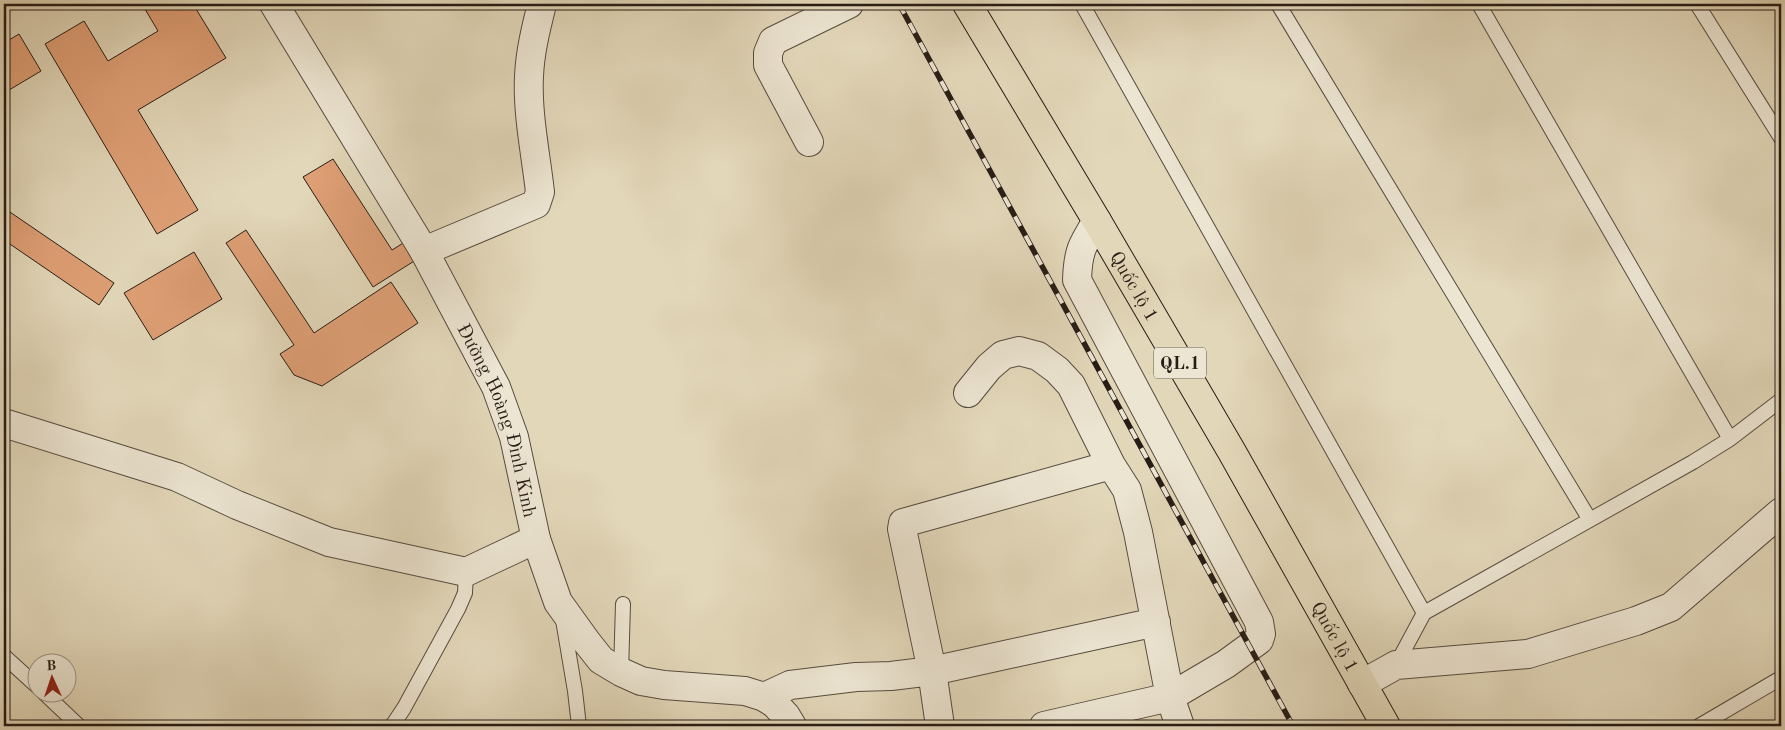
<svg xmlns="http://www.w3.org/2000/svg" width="1785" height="730" font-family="'Old Standard TT',serif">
	<rect width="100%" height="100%" fill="#e2d7b9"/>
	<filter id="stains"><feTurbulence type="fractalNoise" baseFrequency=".004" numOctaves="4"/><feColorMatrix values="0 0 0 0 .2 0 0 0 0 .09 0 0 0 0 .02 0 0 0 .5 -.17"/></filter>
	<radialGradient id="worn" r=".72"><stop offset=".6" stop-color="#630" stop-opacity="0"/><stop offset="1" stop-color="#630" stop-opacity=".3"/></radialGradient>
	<!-- building -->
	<path fill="#df9f75" stroke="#271d16" d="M 142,4 L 193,4 L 226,58 L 138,110 L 198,210 L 157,234 L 45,44 L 84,21 L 108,61 L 158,31 Z
		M 19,34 L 41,71 L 4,93 L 4,43 Z
		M 333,159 L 392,250 L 408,240 L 419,258 L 373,287 L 303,177 Z
		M 4,208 L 114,283 L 99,305 L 4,240 Z
		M 246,230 L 314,333 L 391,282 L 418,323 L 322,386 L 294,375 L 280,354 L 294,345 L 226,243 Z
		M 194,252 L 222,299 L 153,340 L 124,293 Z"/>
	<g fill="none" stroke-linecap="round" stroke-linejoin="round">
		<!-- service casing -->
		<g stroke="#564c3f" stroke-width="16">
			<path id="service" d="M 1082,4 L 1424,613 L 1396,665
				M 1278,4 L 1590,520
				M 1479,4 L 1730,439
				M 1697,4 L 1781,138
				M 1424,613 L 1693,462 L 1730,439 L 1781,400
				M 563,620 L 575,691 L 579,726
				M 4,656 L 38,687
				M 621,672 L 623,604
				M 43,692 L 79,726
				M 392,726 L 404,708 L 458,609 L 465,593 L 466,572
				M 1699,726 L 1781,678"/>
		</g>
		<!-- minor casing -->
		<g stroke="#564c3f" stroke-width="30">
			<path id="minor" d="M 809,142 L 768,65 L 768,53 L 773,41 L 849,4
				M 424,251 L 536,204 L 540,192 C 536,156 527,113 529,76 C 530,52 536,28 542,4
				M 968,393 L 989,367 L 1003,355 L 1019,351 L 1038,356 L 1057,370 L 1071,385 L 1111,465 L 1127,490 L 1138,532 L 1170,697 L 1180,726
				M 4,423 L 177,477 L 237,505 L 329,542 L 466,572 L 536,539
				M 1362,684 L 1396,665 L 1528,654 L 1636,621 L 1671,607 L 1781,512
				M 764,697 L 790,685 L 856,677 L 891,676 L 932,671 L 1156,622
				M 940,726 L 932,671 L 902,529 L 903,523 L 1111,465
				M 1044,726 L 1170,697 L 1226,664 L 1259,640 L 1261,634 L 1259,622 L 1077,280 C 1078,251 1082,245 1097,221"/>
		</g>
		<!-- tertiary casing -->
		<g stroke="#564c3f" stroke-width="30">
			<g id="tertiary">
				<path id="s1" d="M 274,4 L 424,251 L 496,387 L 514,437 L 536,539 L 558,602 L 586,641 L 601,660 L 621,672 L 641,681 L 664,685 L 745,691 L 764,697 L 775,704 L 786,716 L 792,726"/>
			</g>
		</g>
		<!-- trunk casing -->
		<g stroke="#271d16" stroke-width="30">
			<g id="trunk">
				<path id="s2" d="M 967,4 L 1097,221 L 1232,452 L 1386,726"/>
			</g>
		</g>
		<!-- service -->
		<use href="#service" stroke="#ece5d2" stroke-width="14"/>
		<!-- minor -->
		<use href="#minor" stroke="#ece5d2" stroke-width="28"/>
		<!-- tertiary -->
		<use href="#tertiary" stroke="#ece5d2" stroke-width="28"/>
		<!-- trunk -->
		<use href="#trunk" stroke="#e2d7b9" stroke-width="28"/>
		<!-- rail casing -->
		<g stroke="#271d16" stroke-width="5.5">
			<path id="rail" d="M 899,4 L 1293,726"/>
		</g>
		<!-- rail -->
		<use href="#rail" stroke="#ece5d2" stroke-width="4" stroke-dasharray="11" stroke-linecap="butt"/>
	</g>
	<g text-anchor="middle" stroke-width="4" stroke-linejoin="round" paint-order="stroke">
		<!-- shield labels -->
		<rect fill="#ece5d2" stroke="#62594e" stroke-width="1" x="1154" y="347.5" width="52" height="31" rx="4"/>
		<g font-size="18" font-weight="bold" fill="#271d16">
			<text x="1180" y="369">QL.1</text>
		</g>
		<!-- street labels -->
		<g font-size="19" fill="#271d16" stroke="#ece5d2">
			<text dy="7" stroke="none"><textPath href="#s2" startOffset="328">Quốc lộ 1</textPath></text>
			<text dy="7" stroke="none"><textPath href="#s1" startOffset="475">Đường Hoàng Đình Kinh</textPath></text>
			<text dy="7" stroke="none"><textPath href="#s2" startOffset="732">Quốc lộ 1</textPath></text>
		</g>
	</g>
	<!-- margin -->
	<rect width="1785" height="730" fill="none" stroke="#e2d7b9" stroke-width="20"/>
	<rect x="5" y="5" width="1775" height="720" fill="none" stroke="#271d16" stroke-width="2.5"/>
	<rect x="10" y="10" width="1765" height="710" fill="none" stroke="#271d16"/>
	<!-- north arrow -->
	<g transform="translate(52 678) rotate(357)"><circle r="24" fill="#ece5d2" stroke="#9d9587"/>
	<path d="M0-4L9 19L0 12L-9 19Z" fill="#8f2418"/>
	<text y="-8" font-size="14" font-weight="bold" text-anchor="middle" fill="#271d16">B</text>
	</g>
	<rect width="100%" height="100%" filter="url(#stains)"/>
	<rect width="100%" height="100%" fill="url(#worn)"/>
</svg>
